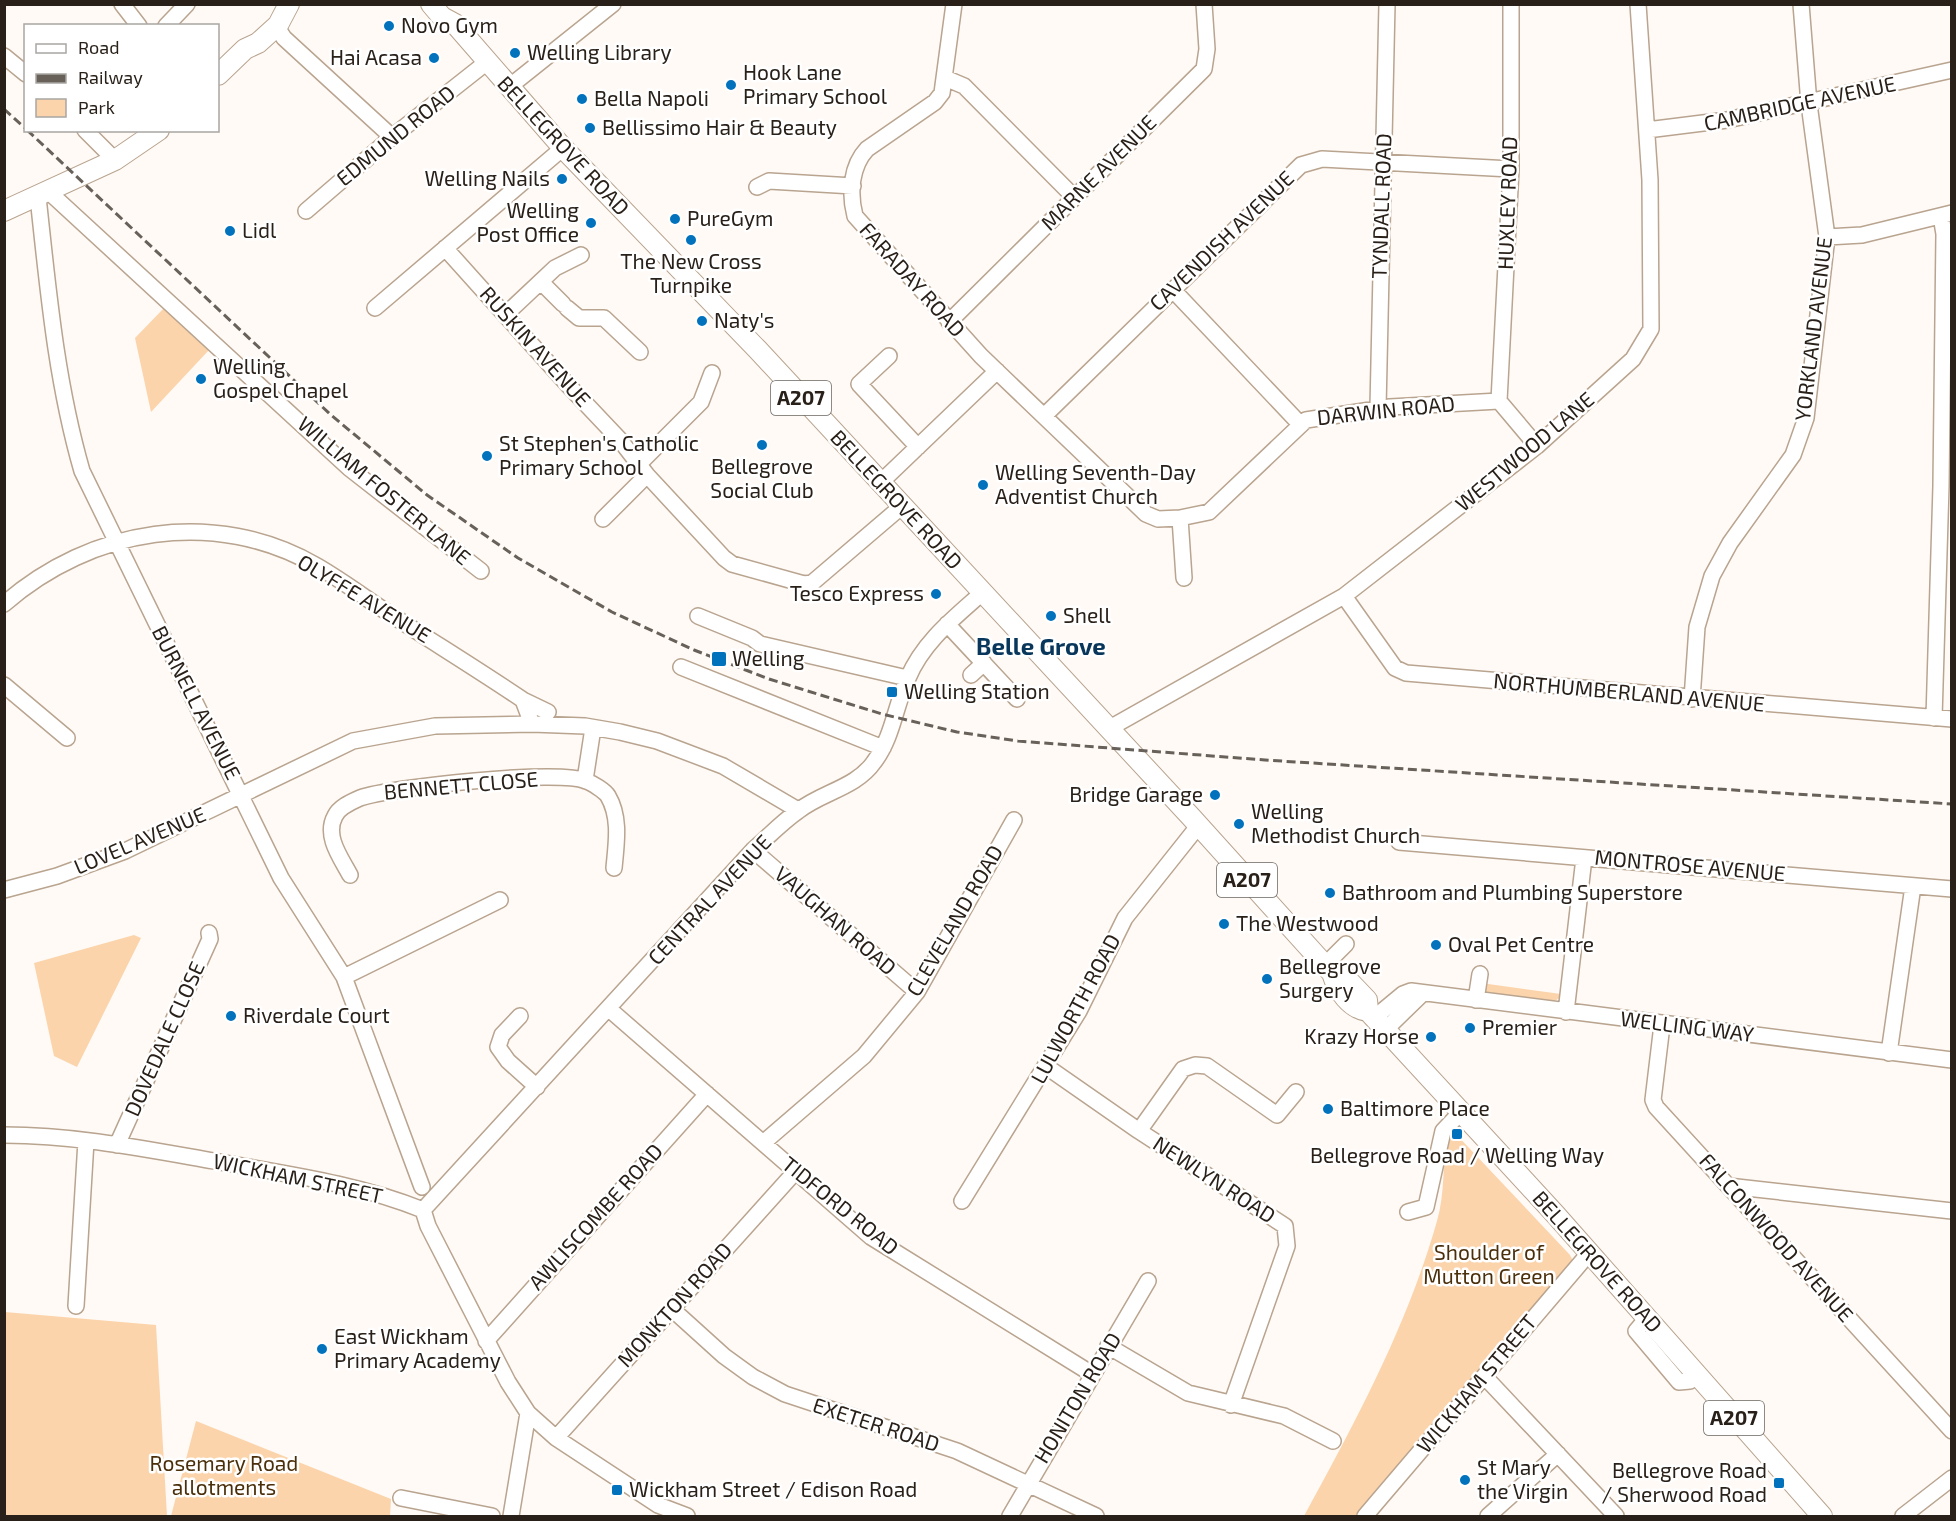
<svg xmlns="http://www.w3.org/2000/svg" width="1956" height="1521" font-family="'Exo 2',sans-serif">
	<rect width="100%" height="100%" fill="#fffaf6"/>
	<!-- green -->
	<path fill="#fbd4ab" d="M 164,308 L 209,350 L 151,412 L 135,338 Z
		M 134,935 L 141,938 L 77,1067 L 54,1056 L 34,963 Z
		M 1481,983 L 1561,994 L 1562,996 L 1552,1003 L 1539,999 L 1486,992 Z
		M 1453,1131 L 1570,1255 L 1574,1263 L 1356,1516 L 1304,1516 C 1355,1423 1408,1324 1437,1221 C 1445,1194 1443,1162 1446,1134 Z
		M 5,1312 L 156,1325 L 167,1516 L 5,1516 Z
		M 196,1421 L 391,1499 L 390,1516 L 171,1516 Z"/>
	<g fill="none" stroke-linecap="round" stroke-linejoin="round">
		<!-- minor casing -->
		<g stroke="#b9a48f" stroke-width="18">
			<path id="minor" d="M 122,4 L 139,26
				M 954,4 L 942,93 L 935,102 L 867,149 C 851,166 849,193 855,216 L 981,356 L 1146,514 L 1158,519 L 1180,518 L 1184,578
				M 166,26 L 187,4
				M 276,26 L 284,38 L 392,137
				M 4,56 L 26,74
				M 945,78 L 964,86 L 1074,197
				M 509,87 L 613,4
				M 85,130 L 115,160
				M 1647,130 L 1727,120 L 1952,70
				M 757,187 L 769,181 L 853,186
				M 49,192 L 349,468 L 481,571
				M 38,197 C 48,289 56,381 82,471 L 281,878 L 344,977 L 422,1187
				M 306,211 L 392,137 L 487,62
				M 1827,237 L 1862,235 L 1952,213
				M 445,248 L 568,385 L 620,440 L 647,475 L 724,558 L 732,564 L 804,584 L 812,583 L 901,507
				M 541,282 L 563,304
				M 1173,290 L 1299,423
				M 375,308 L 563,148
				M 567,308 L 579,318 L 604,318 L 640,352
				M 505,315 L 555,268 L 581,255
				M 949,322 L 1204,69 L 1207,49 L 1204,4
				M 889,356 L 859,384 L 918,447
				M 1499,401 L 1511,169 L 1511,4
				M 1499,401 L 1537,446
				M 1378,408 L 1387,4
				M 1044,416 L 1301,165 L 1322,159 L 1511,169
				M 639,464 L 701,402 L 712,373
				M 880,483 L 997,371
				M 1180,518 L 1209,512 L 1306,420 L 1390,407 L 1499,401
				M 603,519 L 647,475
				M 1344,596 L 1395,668 L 1406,673 L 1952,719
				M 4,604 C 91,528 215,507 317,566 C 343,581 368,600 393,616 C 436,644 480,671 523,700 L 532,724
				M 698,616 L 752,638 L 760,644 L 907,678
				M 947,624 L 1017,699
				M 681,667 L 883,748
				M 971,675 L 984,663
				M 4,685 L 67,738
				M 1692,699 L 1697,627 L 1712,576 L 1730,543 L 1793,455 L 1806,418 L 1827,237 L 1809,104 L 1801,4
				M 523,700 L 548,712
				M 1934,718 L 1941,486 L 1944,234 L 1941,216
				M 1108,729 L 1344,596 L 1537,446 L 1633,359 L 1651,329 L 1650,180 L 1638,4
				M 585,780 L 593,728
				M 1399,842 L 1952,889
				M 753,850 L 917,992
				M 350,875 C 341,858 324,836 335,816 C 339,807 351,802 360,798 C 391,787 560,769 586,781 C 592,783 605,791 608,796 C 621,818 616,845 614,868
				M 4,890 L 57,876 L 125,851 L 353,741 L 435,726 L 532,724 L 585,726 L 620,732 L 657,741 L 723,766 L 798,810
				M 1325,965 L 1346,944
				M 344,977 L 500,900
				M 1476,1000 L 1480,974
				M 609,1009 L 871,1237 L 1092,1374
				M 1566,1012 L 1584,858
				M 520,1016 L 502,1035 L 498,1047 L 508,1061 L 537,1087
				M 1374,1018 L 1403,994 L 1411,991 L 1952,1060
				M 1662,1025 L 1653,1100 L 1656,1107 L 1952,1431
				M 1385,1030 L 1422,994
				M 1889,1053 L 1913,886
				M 1047,1067 L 1139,1131 L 1285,1226 L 1287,1246 L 1231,1405
				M 1139,1131 L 1183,1069 L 1195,1065 L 1207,1066 L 1277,1115 L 1296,1092
				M 4,1135 C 75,1135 145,1149 214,1161 C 285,1174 356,1183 423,1210
				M 763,1143 L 864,1056 L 917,992 L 1014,820
				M 117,1145 L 210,939 L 209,933
				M 1728,1186 L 1952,1211
				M 962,1201 L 1079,1011 L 1125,918 L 1199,825
				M 423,1210 L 753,850 C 768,837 782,822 798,811 C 822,792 856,788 874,762 C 893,737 895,706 908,678 C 923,642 954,618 982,593
				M 423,1210 L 428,1226 L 508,1382 L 528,1413 L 556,1438 L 658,1505 L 687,1516
				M 1408,1212 L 1426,1207 L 1443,1131 L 1461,1112
				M 76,1306 L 86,1141
				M 672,1309 L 724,1356 L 753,1377 L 785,1394 L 957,1451 L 1096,1516
				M 1647,1318 L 1636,1331 L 1679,1382 L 1690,1381 L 1697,1375
				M 486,1341 L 707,1094
				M 1108,1346 L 1188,1393 L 1284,1416 L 1333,1441
				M 1485,1377 L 1616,1516
				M 556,1438 L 795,1172
				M 401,1498 L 492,1516
				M 511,1516 L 528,1413
				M 1010,1516 L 1148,1281
				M 1365,1516 L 1590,1252
				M 1488,1516 L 1558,1454
				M 1903,1516 L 1952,1478"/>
		</g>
		<!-- major casing -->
		<g stroke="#b9a48f" stroke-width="22">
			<path id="major" d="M 431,4 L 442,17 L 455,24 L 563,148 L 758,350 L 1192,818 L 1332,973 C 1337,990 1350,1009 1368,1011 L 1555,1214 L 1822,1516
				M 218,75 L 245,49 L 258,43 L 278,25 L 289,4
				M 4,211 L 115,160 L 159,130
				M 1335,974 L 1345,977 L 1367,1000 L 1368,1011"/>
		</g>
		<!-- minor -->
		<use href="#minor" stroke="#fff" stroke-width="15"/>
		<!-- major -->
		<use href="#major" stroke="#fff" stroke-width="20"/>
		<!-- rail -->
		<path stroke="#68615a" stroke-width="3" stroke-dasharray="9 4.5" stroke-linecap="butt" d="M 4,109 L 26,129
			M 27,130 L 331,415 L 427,495 L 518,558 L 612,612 L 694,650 L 769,679 L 882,714 L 957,732 L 1018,741 L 1265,760 L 1952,804"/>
	</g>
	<!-- markers -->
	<g fill="#0272bd" stroke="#fff" stroke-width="2">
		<circle cx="389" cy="26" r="6"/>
		<circle cx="515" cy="53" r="6"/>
		<circle cx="434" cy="58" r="6"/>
		<circle cx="731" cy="85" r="6"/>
		<circle cx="582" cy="99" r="6"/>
		<circle cx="590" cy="128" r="6"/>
		<circle cx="562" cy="179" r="6"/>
		<circle cx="675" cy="219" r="6"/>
		<circle cx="591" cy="223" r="6"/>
		<circle cx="230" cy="231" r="6"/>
		<circle cx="691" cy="240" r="6"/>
		<circle cx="702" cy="321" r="6"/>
		<circle cx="201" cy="379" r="6"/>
		<circle cx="762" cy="445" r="6"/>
		<circle cx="487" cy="456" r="6"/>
		<circle cx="983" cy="485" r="6"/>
		<circle cx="936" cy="594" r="6"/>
		<circle cx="1051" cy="616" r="6"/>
		<rect x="711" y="651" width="16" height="16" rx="3"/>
		<rect x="886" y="686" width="12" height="12" rx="3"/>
		<circle cx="1215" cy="795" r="6"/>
		<circle cx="1239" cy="824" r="6"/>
		<circle cx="1330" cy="893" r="6"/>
		<circle cx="1224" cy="924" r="6"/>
		<circle cx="1436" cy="945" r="6"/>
		<circle cx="1267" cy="979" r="6"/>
		<circle cx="231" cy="1016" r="6"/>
		<circle cx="1470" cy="1028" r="6"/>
		<circle cx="1431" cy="1037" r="6"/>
		<circle cx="1328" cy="1109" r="6"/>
		<rect x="1451" y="1128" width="12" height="12" rx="3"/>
		<circle cx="322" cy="1349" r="6"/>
		<circle cx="1465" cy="1480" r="6"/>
		<rect x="1773" y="1477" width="12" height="12" rx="3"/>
		<rect x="611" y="1484" width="12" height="12" rx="3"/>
	</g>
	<g text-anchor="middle" stroke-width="5" stroke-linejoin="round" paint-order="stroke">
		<!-- shield labels -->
		<g fill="#fff" stroke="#69645e" stroke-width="1.5">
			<rect x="771" y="381" width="60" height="34" rx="4.5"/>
			<rect x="1217" y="863" width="60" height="34" rx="4.5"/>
			<rect x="1704" y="1401" width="60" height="34" rx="4.5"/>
		</g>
		<g font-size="20" font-weight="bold" fill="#292119">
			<text x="801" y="405">A207</text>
			<text x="1247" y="887">A207</text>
			<text x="1734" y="1425">A207</text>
		</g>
		<!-- poi labels -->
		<g font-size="21" fill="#292119" stroke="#fff" text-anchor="start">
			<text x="401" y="33">Novo Gym</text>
			<text x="527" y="60">Welling Library</text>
			<text x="422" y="65" text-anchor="end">Hai Acasa</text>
			<text x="743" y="80">Hook Lane<tspan x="743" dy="24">Primary School</tspan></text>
			<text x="594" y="106">Bella Napoli</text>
			<text x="602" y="135">Bellissimo Hair &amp; Beauty</text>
			<text x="550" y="186" text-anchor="end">Welling Nails</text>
			<text x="579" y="218" text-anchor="end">Welling<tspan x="579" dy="24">Post Office</tspan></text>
			<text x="687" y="226">PureGym</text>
			<text x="242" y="238">Lidl</text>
			<text x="691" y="269" text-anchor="middle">The New Cross<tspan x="691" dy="24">Turnpike</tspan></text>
			<text x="714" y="328">Naty's</text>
			<text x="213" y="374">Welling<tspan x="213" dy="24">Gospel Chapel</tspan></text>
			<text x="499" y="451">St Stephen's Catholic<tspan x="499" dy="24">Primary School</tspan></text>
			<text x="762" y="474" text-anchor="middle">Bellegrove<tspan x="762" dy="24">Social Club</tspan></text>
			<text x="995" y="480">Welling Seventh-Day<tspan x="995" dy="24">Adventist Church</tspan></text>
			<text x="924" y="601" text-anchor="end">Tesco Express</text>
			<text x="1063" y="623">Shell</text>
			<text x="732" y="666">Welling</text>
			<text x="904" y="699">Welling Station</text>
			<text x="1203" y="802" text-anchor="end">Bridge Garage</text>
			<text x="1251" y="819">Welling<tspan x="1251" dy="24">Methodist Church</tspan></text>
			<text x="1342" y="900">Bathroom and Plumbing Superstore</text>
			<text x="1236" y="931">The Westwood</text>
			<text x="1448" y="952">Oval Pet Centre</text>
			<text x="1279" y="974">Bellegrove<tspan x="1279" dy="24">Surgery</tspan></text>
			<text x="243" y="1023">Riverdale Court</text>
			<text x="1482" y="1035">Premier</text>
			<text x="1419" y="1044" text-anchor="end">Krazy Horse</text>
			<text x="1340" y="1116">Baltimore Place</text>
			<text x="1457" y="1163" text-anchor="middle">Bellegrove Road / Welling Way</text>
			<text x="334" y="1344">East Wickham<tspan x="334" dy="24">Primary Academy</tspan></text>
			<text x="1477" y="1475">St Mary<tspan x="1477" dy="24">the Virgin</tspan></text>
			<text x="1767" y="1478" text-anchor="end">Bellegrove Road<tspan x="1767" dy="24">/ Sherwood Road</tspan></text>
			<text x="629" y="1497">Wickham Street / Edison Road</text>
		</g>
		<!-- street labels -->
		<g font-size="21" fill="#292119" stroke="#fff">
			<text transform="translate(1800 104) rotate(-12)" y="7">CAMBRIDGE AVENUE</text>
			<text transform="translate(396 136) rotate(-39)" y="7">EDMUND ROAD</text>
			<text transform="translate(563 146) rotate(47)" y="7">BELLEGROVE ROAD</text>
			<text transform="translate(1099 173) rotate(-45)" y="7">MARNE AVENUE</text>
			<text transform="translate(1508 203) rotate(-88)" y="7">HUXLEY ROAD</text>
			<text transform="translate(1382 206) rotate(-88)" y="7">TYNDALL ROAD</text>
			<text transform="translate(1222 241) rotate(-44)" y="7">CAVENDISH AVENUE</text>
			<text transform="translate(912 280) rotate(48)" y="7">FARADAY ROAD</text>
			<text transform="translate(1814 329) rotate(-83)" y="7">YORKLAND AVENUE</text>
			<text transform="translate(535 347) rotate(48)" y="7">RUSKIN AVENUE</text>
			<text transform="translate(1386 411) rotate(-6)" y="7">DARWIN ROAD</text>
			<text transform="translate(1525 452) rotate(-40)" y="7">WESTWOOD LANE</text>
			<text transform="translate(384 491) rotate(40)" y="7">WILLIAM FOSTER LANE</text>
			<text transform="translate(896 500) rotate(47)" y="7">BELLEGROVE ROAD</text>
			<text transform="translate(364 599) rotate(31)" y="7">OLYFFE AVENUE</text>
			<text transform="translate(1629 693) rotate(5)" y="7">NORTHUMBERLAND AVENUE</text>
			<text transform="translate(196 703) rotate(63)" y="7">BURNELL AVENUE</text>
			<text transform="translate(461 786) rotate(-5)" y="7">BENNETT CLOSE</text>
			<text transform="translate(140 841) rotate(-23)" y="7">LOVEL AVENUE</text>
			<text transform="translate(1690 866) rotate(5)" y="7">MONTROSE AVENUE</text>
			<text transform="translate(710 900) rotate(-47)" y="7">CENTRAL AVENUE</text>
			<text transform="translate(835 921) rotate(41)" y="7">VAUGHAN ROAD</text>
			<text transform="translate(955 921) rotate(-60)" y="7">CLEVELAND ROAD</text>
			<text transform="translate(1076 1009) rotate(-62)" y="7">LULWORTH ROAD</text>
			<text transform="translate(1687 1027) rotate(7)" y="7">WELLING WAY</text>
			<text transform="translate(165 1039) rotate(-66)" y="7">DOVEDALE CLOSE</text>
			<text transform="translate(298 1179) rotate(12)" y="7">WICKHAM STREET</text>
			<text transform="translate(1214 1180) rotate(33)" y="7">NEWLYN ROAD</text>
			<text transform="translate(840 1206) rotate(39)" y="7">TIDFORD ROAD</text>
			<text transform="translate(596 1217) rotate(-48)" y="7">AWLISCOMBE ROAD</text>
			<text transform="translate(1776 1238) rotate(48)" y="7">FALCONWOOD AVENUE</text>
			<text transform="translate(1597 1262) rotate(48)" y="7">BELLEGROVE ROAD</text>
			<text transform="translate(675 1305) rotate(-48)" y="7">MONKTON ROAD</text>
			<text transform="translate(1477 1384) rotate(-50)" y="7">WICKHAM STREET</text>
			<text transform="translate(1078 1398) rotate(-59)" y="7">HONITON ROAD</text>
			<text transform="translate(876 1425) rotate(18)" y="7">EXETER ROAD</text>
		</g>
		<!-- park labels -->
		<g font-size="21" fill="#4b2f0b" stroke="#fff">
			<text x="1489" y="1260">Shoulder of<tspan x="1489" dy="24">Mutton Green</tspan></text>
			<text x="224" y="1471">Rosemary Road<tspan x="224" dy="24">allotments</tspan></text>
		</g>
		<!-- quarter labels -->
		<g font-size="24" font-weight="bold" fill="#09375b" stroke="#fff">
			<text x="1041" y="655">Belle Grove</text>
		</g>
	</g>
	<!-- border -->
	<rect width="1956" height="1521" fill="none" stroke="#292119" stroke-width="12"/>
	<!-- legend -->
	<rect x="24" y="24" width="195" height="108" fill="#ffffff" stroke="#a9a6a3" stroke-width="1.5"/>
	<rect x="36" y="44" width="30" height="9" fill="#ffffff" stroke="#a9a6a3" stroke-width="1.5"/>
	<text x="78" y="54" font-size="18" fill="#292119">Road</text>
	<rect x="36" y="74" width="30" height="9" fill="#68615a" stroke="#a9a6a3" stroke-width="1.5"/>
	<text x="78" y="84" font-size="18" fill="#292119">Railway</text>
	<rect x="36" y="99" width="30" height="18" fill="#fbd4ab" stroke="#a9a6a3" stroke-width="1.5"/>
	<text x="78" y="114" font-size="18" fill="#292119">Park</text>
</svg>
